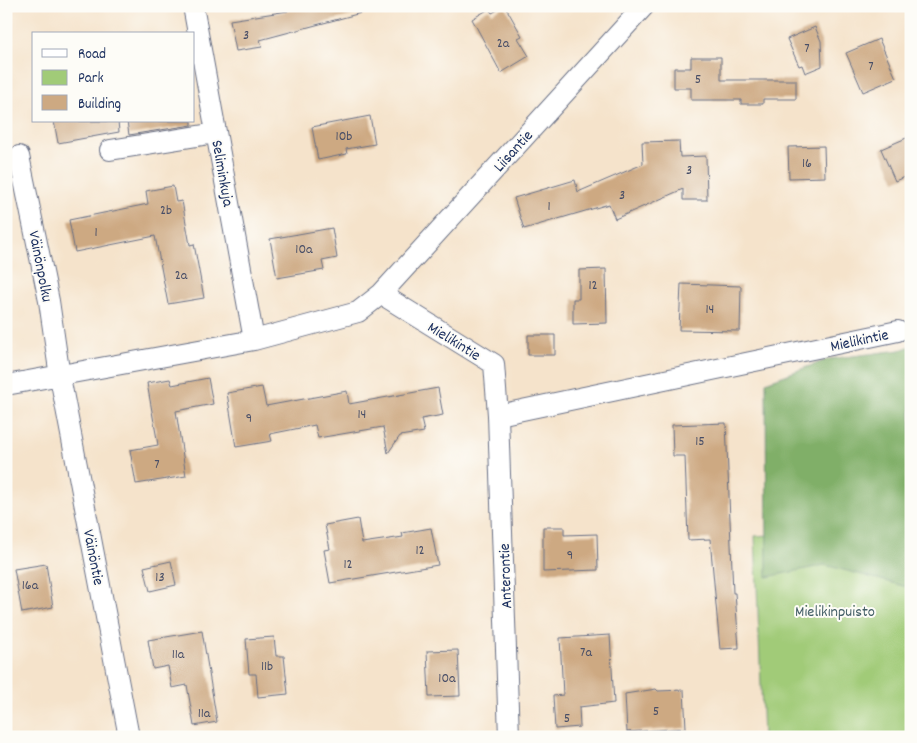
<svg xmlns="http://www.w3.org/2000/svg" width="917" height="743" font-family="Dekko,sans-serif">
	<rect width="100%" height="100%" fill="#fdfcf7"/>
	<filter id="ink" filterUnits="userSpaceOnUse"><feTurbulence type="fractalNoise" baseFrequency=".02" numOctaves="2"/><feDisplacementMap in="SourceGraphic" scale="10" xChannelSelector="R" yChannelSelector="G"/><feConvolveMatrix kernelMatrix="1 2 1 2 8 2 1 2 1" color-interpolation-filters="sRGB"/></filter>
	<filter id="wash" filterUnits="userSpaceOnUse"><feTurbulence type="fractalNoise" baseFrequency=".0096" numOctaves="4" result="noise"/><feDisplacementMap in="SourceGraphic" scale="20" xChannelSelector="R" yChannelSelector="G"/><feGaussianBlur stdDeviation="1.12" result="paint"/><feColorMatrix in="noise" values="0 0 0 0 0 0 0 0 0 0 0 0 0 0 0 0 0 1.4 0 .05"/><feComposite in="paint" operator="in"/></filter>
	<g filter="url(#wash)">
		<rect width="100%" height="100%" fill="#f5e3cb"/>
		<!-- green -->
		<path fill="#a1cb78" stroke="#5e7d6b" d="M 911,526 L 911,737 L 763,737 L 755,536 Z"/>
		<!-- forest -->
		<path fill="#80af68" stroke="#4e6f63" d="M 911,346 L 911,588 L 825,565 L 767,577 L 766,382 L 829,359 L 900,350 Z"/>
		<g id="blocks">
			<!-- building -->
			<path fill="#cda982" d="M 287,6 L 360,6 L 361,13 L 260,40 L 262,47 L 236,51 L 230,20 L 288,11 Z
				M 505,6 L 522,36 L 518,38 L 529,56 L 501,73 L 472,19 L 489,9 L 492,13 Z
				M 815,27 L 821,41 L 822,66 L 805,73 L 802,65 L 799,66 L 787,39 Z
				M 879,39 L 896,78 L 863,92 L 846,53 Z
				M 691,57 L 721,57 L 721,80 L 796,80 L 796,99 L 763,99 L 763,104 L 741,104 L 741,100 L 691,100 L 691,88 L 674,88 L 674,68 L 691,68 Z
				M 370,116 L 375,144 L 346,149 L 347,154 L 318,160 L 312,127 Z
				M 54,121 L 118,121 L 119,132 L 58,143 Z
				M 127,121 L 192,121 L 192,125 L 129,135 Z
				M 911,136 L 911,174 L 895,181 L 881,149 Z
				M 679,141 L 680,157 L 706,156 L 707,200 L 683,200 L 683,189 L 615,219 L 609,204 L 524,229 L 514,198 L 575,180 L 578,192 L 643,164 L 642,142 Z
				M 824,146 L 825,177 L 789,178 L 788,147 Z
				M 173,186 L 176,202 L 182,201 L 190,245 L 194,244 L 204,298 L 168,304 L 155,236 L 75,252 L 69,220 L 148,204 L 146,191 Z
				M 332,228 L 337,258 L 322,261 L 324,270 L 277,278 L 270,239 Z
				M 606,269 L 607,323 L 573,324 L 573,299 L 579,299 L 579,270 Z
				M 681,284 L 741,286 L 740,331 L 679,330 Z
				M 528,335 L 555,335 L 555,355 L 528,355 Z
				M 208,378 L 213,404 L 176,411 L 186,476 L 136,484 L 130,450 L 158,445 L 147,383 L 170,379 L 172,385 Z
				M 262,387 L 266,406 L 347,391 L 349,404 L 438,388 L 443,415 L 421,419 L 424,432 L 400,436 L 388,453 L 383,427 L 318,438 L 315,425 L 270,434 L 272,441 L 236,447 L 227,393 Z
				M 726,423 L 733,593 L 735,593 L 739,648 L 720,649 L 710,539 L 688,540 L 685,456 L 673,456 L 672,425 Z
				M 358,519 L 362,543 L 403,537 L 402,533 L 431,528 L 438,565 L 330,583 L 324,550 L 330,549 L 325,525 Z
				M 543,527 L 564,527 L 564,535 L 597,534 L 598,570 L 543,572 Z
				M 171,561 L 176,585 L 150,591 L 144,567 Z
				M 46,564 L 53,607 L 22,613 L 14,569 Z
				M 202,631 L 217,722 L 194,726 L 187,685 L 172,688 L 168,666 L 153,669 L 148,640 Z
				M 610,635 L 614,703 L 579,707 L 580,727 L 555,729 L 553,696 L 563,695 L 560,638 Z
				M 274,637 L 276,656 L 284,656 L 288,694 L 258,697 L 256,674 L 249,674 L 246,639 Z
				M 458,650 L 460,696 L 429,697 L 427,651 Z
				M 656,689 L 658,691 L 684,690 L 686,728 L 627,732 L 625,694 Z"/>
		</g>
	</g>
	<g filter="url(#ink)">
		<use href="#blocks" fill-opacity="0" stroke="#676e84" stroke-width="1"/>
		<g fill="none" stroke-linecap="round" stroke-linejoin="round">
			<!-- street casing -->
			<g stroke="#676e84" stroke-width="22">
				<path id="street" d="M 193,6 L 254,340
					M 110,150 L 216,133
					M 19,156 L 49,301 L 60,377 L 129,737
					M 381,294 L 644,6
					M 6,385 L 254,340 L 358,312 L 381,294 L 494,364 L 498,415 L 898,331
					M 498,415 L 509,737"/>
			</g>
			<!-- street -->
			<use href="#street" stroke="#fff" stroke-width="20"/>
		</g>
	</g>
	<g text-anchor="middle" stroke-width="4" stroke-linejoin="round" paint-order="stroke">
		<!-- number labels -->
		<g font-size="14" fill="#484e67">
			<text x="246" y="39">3</text>
			<text x="503" y="47">2a</text>
			<text x="807" y="52">7</text>
			<text x="871" y="70">7</text>
			<text x="698" y="83">5</text>
			<text x="344" y="140">10b</text>
			<text x="807" y="167">16</text>
			<text x="689" y="174">3</text>
			<text x="622" y="199">3</text>
			<text x="549" y="210">1</text>
			<text x="166" y="214">2b</text>
			<text x="96" y="236">1</text>
			<text x="304" y="253">10a</text>
			<text x="181" y="279">2a</text>
			<text x="593" y="289">12</text>
			<text x="710" y="313">14</text>
			<text x="362" y="418">14</text>
			<text x="249" y="422">9</text>
			<text x="700" y="445">15</text>
			<text x="157" y="468">7</text>
			<text x="420" y="554">12</text>
			<text x="570" y="559">9</text>
			<text x="348" y="568">12</text>
			<text x="160" y="581">13</text>
			<text x="30" y="589">16a</text>
			<text x="586" y="656">7a</text>
			<text x="178" y="658">11a</text>
			<text x="267" y="670">11b</text>
			<text x="447" y="682">10a</text>
			<text x="656" y="715">5</text>
			<text x="204" y="717">11a</text>
			<text x="567" y="722">5</text>
		</g>
		<!-- street labels -->
		<g font-size="16" fill="#1b2f5e" stroke="#fdfcf7">
			<text transform="translate(512 150) rotate(-48)" y="6">Liisantie</text>
			<text transform="translate(224 173) rotate(80)" y="6">Seliminkuja</text>
			<text transform="translate(42 266) rotate(79)" y="6">Väinönpolku</text>
			<text transform="translate(859 339) rotate(-12)" y="6">Mielikintie</text>
			<text transform="translate(455 340) rotate(32)" y="6">Mielikintie</text>
			<text transform="translate(95 557) rotate(79)" y="6">Väinöntie</text>
			<text transform="translate(504 576) rotate(-92)" y="6">Anterontie</text>
		</g>
		<!-- park labels -->
		<g font-size="16" fill="#435e66" stroke="#fdfcf7">
			<text x="835" y="616">Mielikinpuisto</text>
		</g>
	</g>
	<!-- margin -->
	<rect width="917" height="743" fill="none" stroke="#fdfcf7" stroke-width="25"/>
	<!-- legend -->
	<rect x="32" y="32" width="162" height="90" fill="#fdfcf7" stroke="#a3aaba"/>
	<rect x="42" y="49" width="25" height="8" fill="#ffffff" stroke="#a3aaba"/>
	<text x="78" y="58" font-size="15" fill="#1b2f5e">Road</text>
	<rect x="42" y="70" width="25" height="15" fill="#a1cb78" stroke="#a3aaba"/>
	<text x="78" y="82" font-size="15" fill="#1b2f5e">Park</text>
	<rect x="42" y="95" width="25" height="15" fill="#cda982" stroke="#a3aaba"/>
	<text x="78" y="108" font-size="15" fill="#1b2f5e">Building</text>
</svg>
